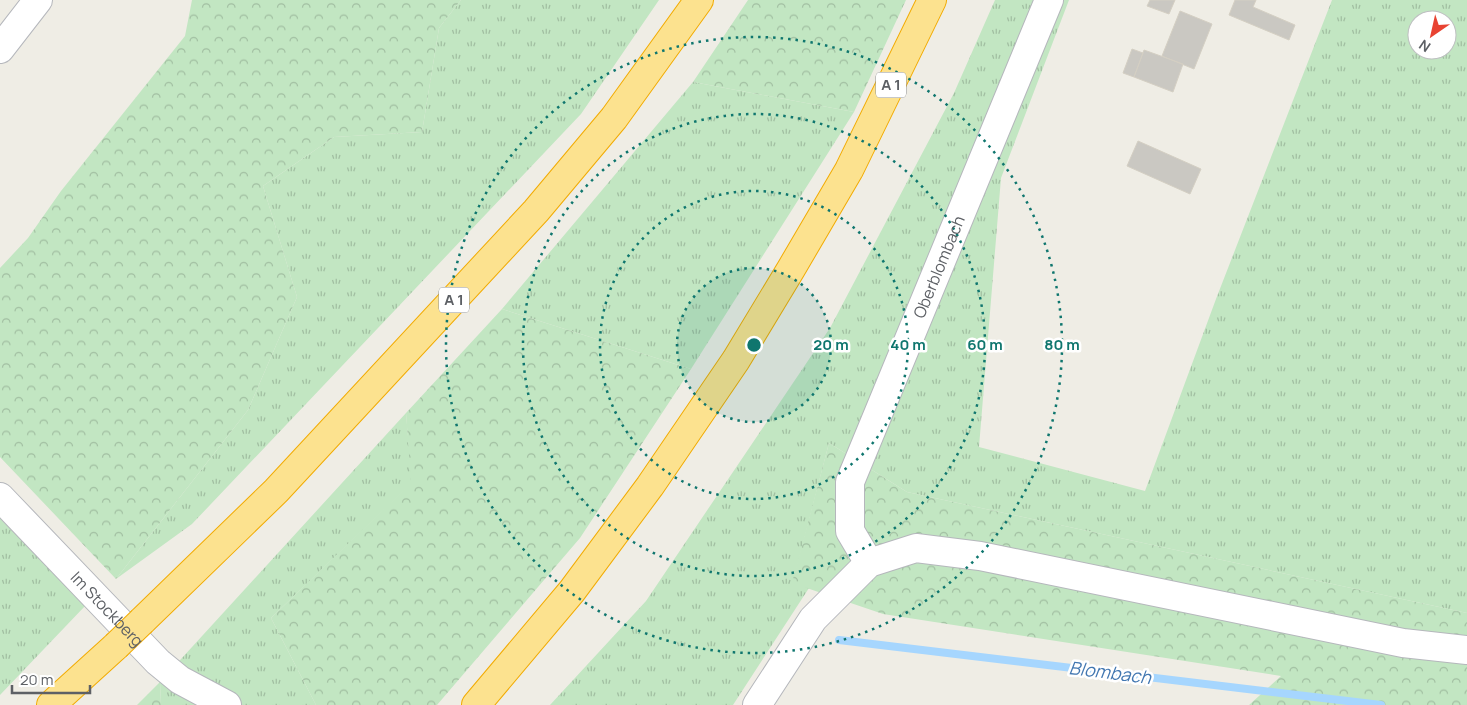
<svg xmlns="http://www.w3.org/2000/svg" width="1467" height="705" font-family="Manrope,sans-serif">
	<defs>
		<pattern id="grass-tufts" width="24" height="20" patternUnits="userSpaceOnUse" patternTransform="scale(1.25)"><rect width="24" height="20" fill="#c2e6c2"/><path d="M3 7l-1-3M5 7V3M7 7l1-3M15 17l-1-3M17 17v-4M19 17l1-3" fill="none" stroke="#a1bea1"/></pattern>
		<pattern id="forest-crowns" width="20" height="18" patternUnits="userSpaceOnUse" patternTransform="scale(1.25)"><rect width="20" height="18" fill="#c2e6c2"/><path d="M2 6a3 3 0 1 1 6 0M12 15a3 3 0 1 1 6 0" fill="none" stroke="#a1bea1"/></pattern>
	</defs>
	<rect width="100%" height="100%" fill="#efede5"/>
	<!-- grass -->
	<path fill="url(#grass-tufts)" fill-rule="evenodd" d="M 461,0 L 659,0 L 581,114 L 192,524 L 116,579 L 248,410 L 297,297 L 263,186 L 334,137 L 422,132 L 439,28 Z
		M 995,0 L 1069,0 L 1001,178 L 979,447 L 1145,491 L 1216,299 L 1332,0 L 1467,0 L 1467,613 L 907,492 L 829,443 L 793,582 L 809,588 L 733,705 L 550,705 L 646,601 L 830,328 L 954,93 ZM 1417,20 L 1447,20 L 1447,50 L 1417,50 Z
		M 693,82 L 854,112 L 691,369 L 502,309 Z
		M 406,413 L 412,483 L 271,618 L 316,705 L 161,705 L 160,682 Z
		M 0,514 L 86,605 L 0,695 Z"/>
	<!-- forest -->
	<path fill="url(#forest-crowns)" d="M 192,0 L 461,0 L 439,28 L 422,132 L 334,137 L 263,186 L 297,297 L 248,410 L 116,579 L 0,457 L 0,268 L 28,238 L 61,191 L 185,36 Z
		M 748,0 L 906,0 L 854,112 L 693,82 Z
		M 502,309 L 691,369 L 580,538 L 437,705 L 316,705 L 271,618 L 411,483 L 406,413 Z
		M 829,443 L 907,492 L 1467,613 L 1467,705 L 1249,705 L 1281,676 L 883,614 L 792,583 Z
		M 160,682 L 161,705 L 137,705 Z"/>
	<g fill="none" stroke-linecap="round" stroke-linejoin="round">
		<!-- stream -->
		<path stroke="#a6d6fe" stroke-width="8" d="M 839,640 L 1381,705"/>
	</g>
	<!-- building -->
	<path fill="#cac8c2" stroke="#d4cfc3" d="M 1150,0 L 1175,0 L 1169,14 L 1147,6 Z
		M 1235,0 L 1256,0 L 1253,7 L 1295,25 L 1289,40 L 1229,15 Z
		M 1180,11 L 1212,24 L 1194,69 L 1162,56 Z
		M 1132,49 L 1143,53 L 1134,77 L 1123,73 Z
		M 1144,50 L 1183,64 L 1173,92 L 1134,77 Z
		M 1138,141 L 1201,169 L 1190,194 L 1127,166 Z"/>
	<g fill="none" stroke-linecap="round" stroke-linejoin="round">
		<!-- minor casing -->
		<g stroke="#b5b7bc" stroke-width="30">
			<g id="minor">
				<path d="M 0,49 L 38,0"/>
				<path id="s1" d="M 0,497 L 158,662 L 180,680 L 227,705"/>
				<path id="s2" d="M 869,563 L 850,531 L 850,482 L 1049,0"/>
				<path d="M 757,705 L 813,619 L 869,563 L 916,548 L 980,556 L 1403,643 L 1467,650"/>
			</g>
		</g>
		<!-- highway casing -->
		<g stroke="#f2ab02" stroke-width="30">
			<path id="highway" d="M 142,621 L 276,491 L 536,211 L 614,118 L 699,0
				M 51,705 L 116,646
				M 476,705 L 572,591 L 650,486 L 736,360 L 791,269 L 849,170 L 932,0"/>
		</g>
		<!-- minor -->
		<use href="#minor" stroke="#fff" stroke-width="28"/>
		<!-- highway -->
		<use href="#highway" stroke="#fce28f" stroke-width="28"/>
		<!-- highway-bridge casing -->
		<g stroke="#f2ab02" stroke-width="30" stroke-linecap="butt">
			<path id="highway-bridge" d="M 116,646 L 142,621"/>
		</g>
		<!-- highway-bridge -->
		<use href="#highway-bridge" stroke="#fce28f" stroke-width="28"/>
	</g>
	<!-- distance rings -->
	<circle cx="754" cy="345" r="77" fill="#0f766e" fill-opacity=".12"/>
	<g fill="none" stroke="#0f766e" stroke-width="2.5" stroke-dasharray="2.5 5">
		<circle cx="754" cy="345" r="77"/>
		<circle cx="754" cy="345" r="154"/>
		<circle cx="754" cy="345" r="231"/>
		<circle cx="754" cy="345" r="308"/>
	</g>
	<g text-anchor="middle" stroke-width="5" stroke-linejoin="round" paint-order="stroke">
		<!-- shield labels -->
		<g fill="#fff" stroke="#8e9093" stroke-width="1">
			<rect x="876" y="72.5" width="30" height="25" rx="4"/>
			<rect x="439" y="287.5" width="30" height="25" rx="4"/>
		</g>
		<g font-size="15" font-weight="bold" fill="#5d6065">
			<text x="891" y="90">A 1</text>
			<text x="454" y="305">A 1</text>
		</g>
		<!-- street labels -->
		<g font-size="16" fill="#5d6065" stroke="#fff">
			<text dy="6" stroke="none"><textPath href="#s2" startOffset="319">Oberblombach</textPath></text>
			<text dy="6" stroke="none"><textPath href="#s1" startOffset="155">Im Stockberg</textPath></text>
		</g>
		<!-- water labels -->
		<g font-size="18" font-style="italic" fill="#4277b1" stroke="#fff">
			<text transform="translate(1110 673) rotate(7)" y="6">Blombach</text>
		</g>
	</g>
	<circle cx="754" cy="345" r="8" fill="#0f766e" stroke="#fff" stroke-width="2.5"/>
	<g font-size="15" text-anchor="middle" font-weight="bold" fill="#0f766e" stroke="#fff" stroke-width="5" stroke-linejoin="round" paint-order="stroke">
		<text x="831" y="350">20 m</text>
		<text x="908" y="350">40 m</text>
		<text x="985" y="350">60 m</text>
		<text x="1062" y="350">80 m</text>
	</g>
	<!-- north arrow -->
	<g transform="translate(1432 35) rotate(214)"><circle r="24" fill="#ffffff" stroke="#bebfc1"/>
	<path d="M0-4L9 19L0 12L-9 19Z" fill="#e84332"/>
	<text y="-8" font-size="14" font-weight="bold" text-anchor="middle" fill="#5d6065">N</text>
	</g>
	<!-- scale -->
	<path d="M12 685v8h78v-8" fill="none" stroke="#5d6065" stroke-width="2.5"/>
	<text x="20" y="685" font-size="15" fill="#5d6065" stroke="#ffffff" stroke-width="4" paint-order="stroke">20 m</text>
</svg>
